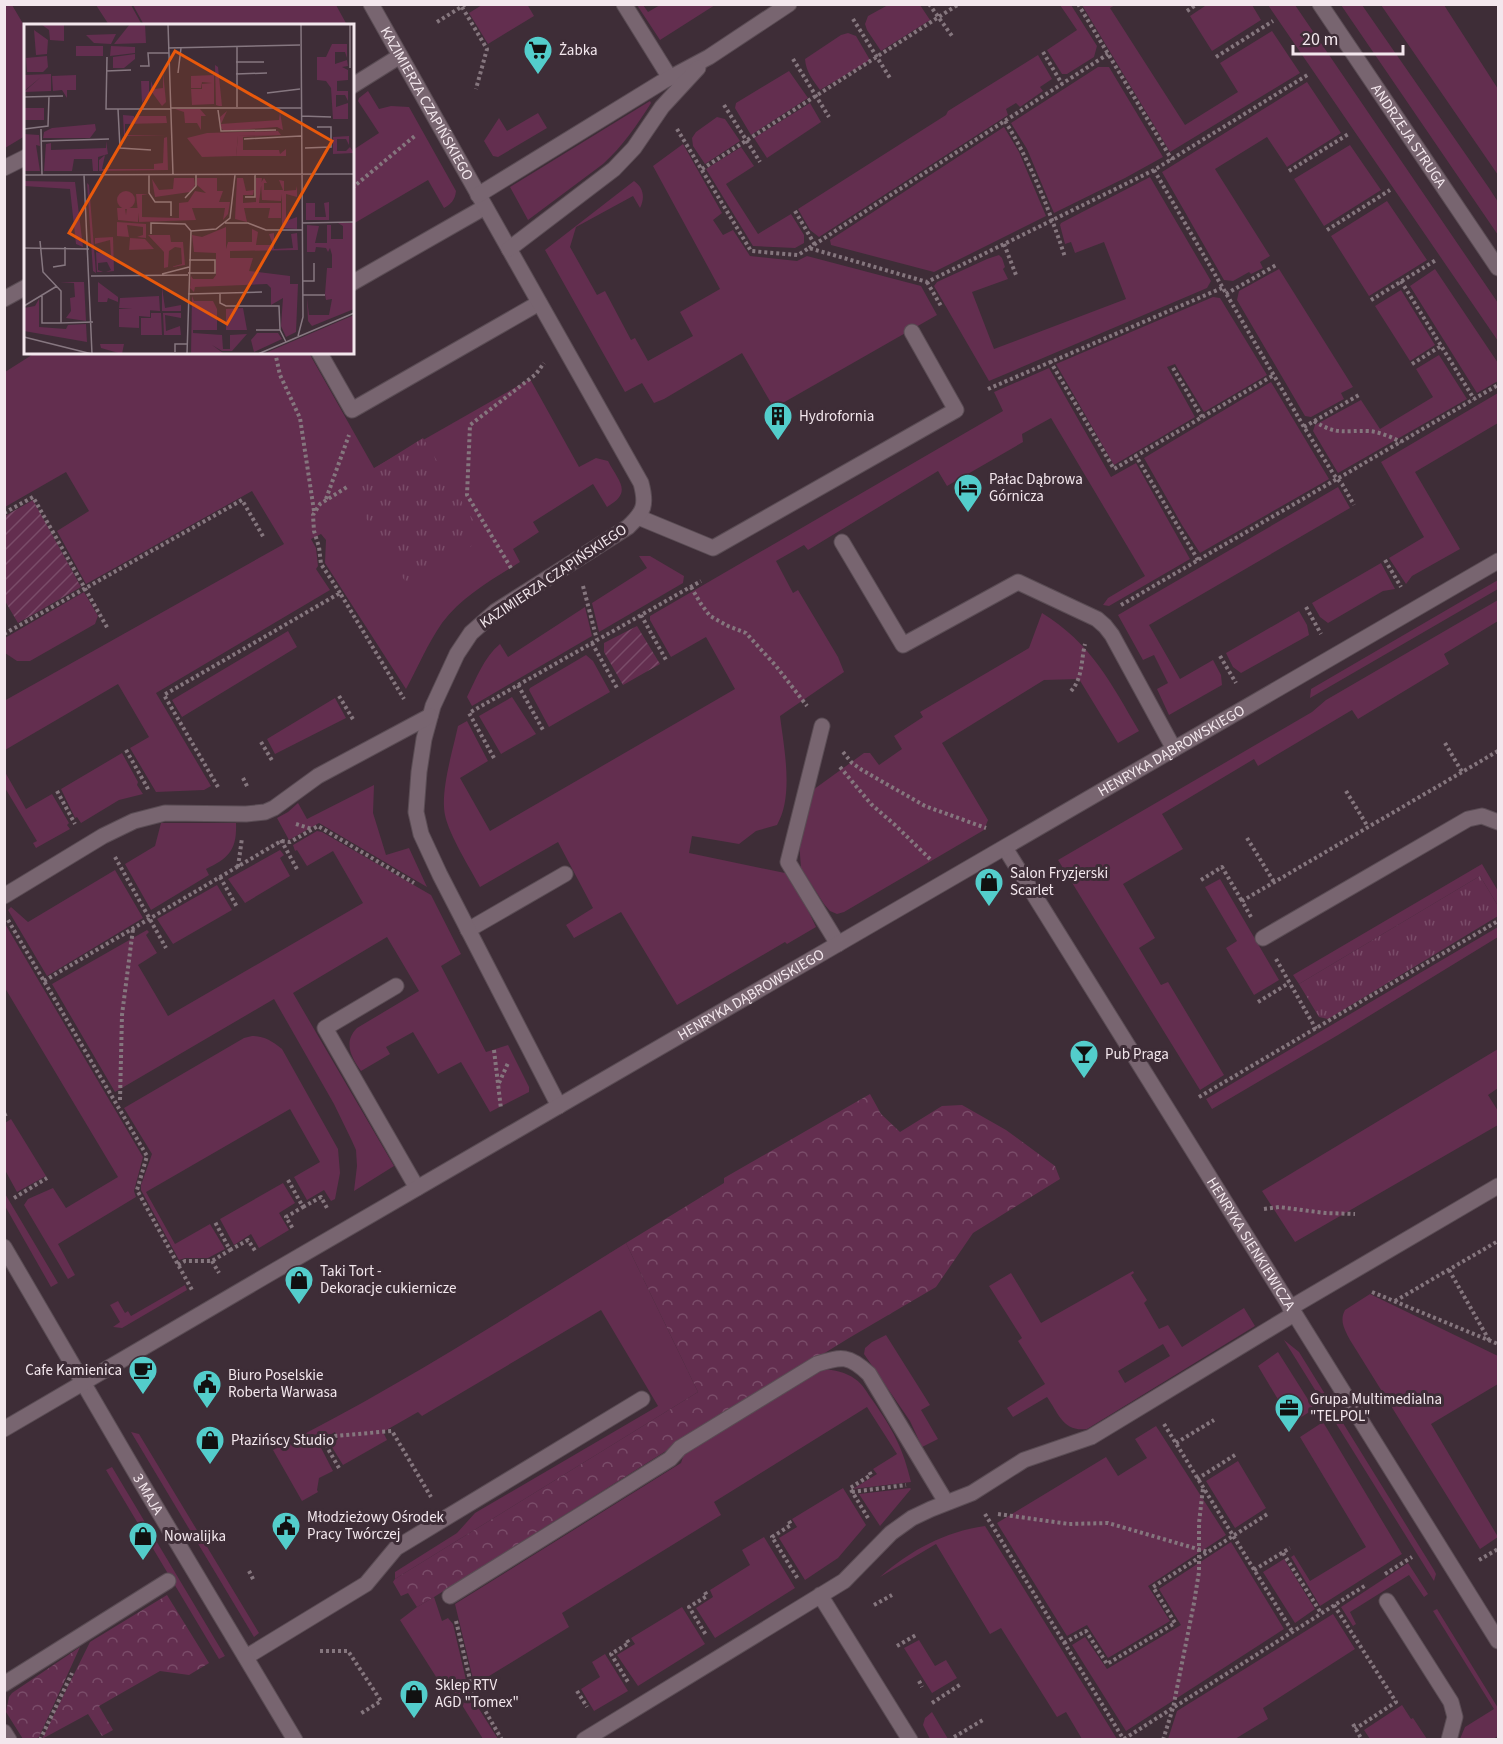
<svg xmlns="http://www.w3.org/2000/svg" width="1503" height="1744" font-family="'Source Sans 3',sans-serif">
	<defs>
		<pattern id="forest-crowns" width="20" height="18" patternUnits="userSpaceOnUse" patternTransform="scale(1.5)"><rect width="20" height="18" fill="#632e4f"/><path d="M2 6a3 3 0 1 1 6 0M12 15a3 3 0 1 1 6 0" fill="none" stroke="#7a4c69"/></pattern>
		<pattern id="park-tufts" width="24" height="20" patternUnits="userSpaceOnUse" patternTransform="scale(1.5)"><rect width="24" height="20" fill="#632e4f"/><path d="M3 7l-1-3M5 7V3M7 7l1-3M15 17l-1-3M17 17v-4M19 17l1-3" fill="none" stroke="#7a4c69"/></pattern>
		<pattern id="garden-furrows" width="10" height="10" patternUnits="userSpaceOnUse" patternTransform="scale(1.5)"><rect width="10" height="10" fill="#632e4f"/><path d="M-1 1l2-2M0 10L10 0M9 11l2-2" fill="none" stroke="#7a4c69"/></pattern>
	</defs>
	<rect width="100%" height="100%" fill="#3e2d37"/>
	<!-- grass -->
	<path fill="#632e4f" fill-rule="evenodd" d="M 527,4 L 534,16 L 488,44 L 469,13 L 482,5 Z
		M 1208,4 L 1252,5 L 1261,20 L 1212,51 L 1190,16 Z
		M 4,5 L 12,5 L 25,27 L 25,136 L 5,148 Z
		M 96,5 L 131,5 L 142,25 L 109,25 Z
		M 133,5 L 336,5 L 347,25 L 144,25 Z
		M 637,5 L 643,5 L 648,12 L 660,5 L 715,5 L 660,40 Z
		M 888,5 L 920,5 L 930,20 L 881,51 L 867,30 L 865,24 L 868,16 Z
		M 1060,5 L 1071,5 L 1097,46 L 1094,57 L 1067,74 L 1062,74 L 1047,50 L 1077,30 Z
		M 1082,5 L 1115,5 L 1110,8 L 1185,125 L 1238,92 L 1220,63 L 1272,31 L 1300,73 L 1170,152 Z
		M 1268,5 L 1295,5 L 1498,303 L 1498,341 Z
		M 1341,5 L 1362,5 L 1489,188 L 1498,202 L 1498,235 Z
		M 1381,5 L 1444,5 L 1498,89 L 1498,175 Z
		M 848,33 L 856,36 L 870,60 L 820,90 C 813,80 806,72 805,59 L 841,35 Z
		M 1038,55 L 1052,79 L 1040,87 L 1043,91 L 1020,107 L 1016,103 L 1006,109 L 1008,115 L 819,237 L 810,230 L 798,209 L 946,115 L 948,111 Z
		M 1098,67 L 1109,67 L 1163,157 L 1125,178 L 1054,213 L 1027,149 L 1011,123 Z
		M 789,71 L 808,98 L 751,135 L 735,108 L 736,103 Z
		M 1307,82 L 1341,133 L 1287,167 L 1267,137 L 1215,169 L 1270,256 L 1260,262 L 1263,268 L 1251,274 L 1249,272 L 1233,281 L 1224,280 L 1162,172 Z
		M 368,91 L 379,109 L 391,106 L 409,107 L 456,191 C 455,200 451,204 444,208 L 428,180 L 353,224 L 353,150 L 379,133 L 358,101 L 359,98 Z
		M 650,101 L 651,103 C 637,125 623,146 603,164 L 528,220 L 510,187 Z
		M 810,103 L 821,122 L 767,158 L 754,138 Z
		M 538,113 L 547,128 L 498,157 L 493,156 L 484,141 L 499,118 L 507,131 Z
		M 717,117 L 725,119 L 740,141 L 705,164 L 693,146 L 692,138 L 696,132 Z
		M 1004,127 L 1019,152 L 1046,216 L 934,272 L 831,245 L 830,240 Z
		M 683,144 L 722,213 L 713,220 L 723,235 L 733,230 L 750,256 L 797,261 L 807,256 L 921,286 L 937,315 L 774,408 L 742,353 L 664,399 L 654,403 L 642,383 L 625,392 L 545,250 L 634,181 C 644,188 645,198 640,208 L 633,196 L 576,227 L 570,247 L 597,295 L 605,291 L 631,340 L 635,338 L 648,361 L 693,336 L 680,312 L 720,289 L 653,166 Z
		M 1350,145 L 1381,190 L 1324,226 L 1294,179 Z
		M 741,147 L 754,166 L 726,184 L 758,234 L 791,214 L 804,235 L 804,243 L 795,248 L 753,246 L 706,169 Z
		M 1150,177 L 1211,281 L 1207,288 L 989,381 L 934,286 L 937,282 L 987,259 L 999,255 L 1002,258 L 1005,267 L 1003,269 L 1008,279 L 972,292 L 994,349 L 1126,299 L 1104,242 L 1075,253 L 1071,242 L 1065,244 L 1060,225 L 1061,223 Z
		M 1387,201 L 1427,260 L 1369,296 L 1331,236 Z
		M 1279,269 L 1353,387 L 1341,393 L 1344,399 L 1311,417 L 1305,416 L 1237,300 L 1239,291 Z
		M 1435,269 L 1498,363 L 1498,381 L 1477,393 L 1410,286 Z
		M 1401,290 L 1435,345 L 1410,361 L 1375,306 Z
		M 1213,297 L 1220,298 L 1267,375 L 1204,412 L 1175,364 L 1167,367 L 1195,417 L 1114,465 L 1056,364 Z
		M 35,353 L 309,353 L 374,468 L 530,379 L 579,467 L 596,458 L 608,461 C 619,482 633,492 607,507 L 593,484 L 533,522 L 539,532 L 513,549 L 520,562 C 493,579 462,596 442,623 C 428,643 418,667 406,689 L 325,563 L 326,540 L 321,534 L 311,539 L 316,548 L 318,566 L 316,569 L 330,590 L 156,693 L 211,786 L 204,790 L 156,792 L 130,748 L 149,737 L 118,684 L 5,750 L 4,701 L 284,544 L 252,491 L 86,584 L 57,531 L 89,511 L 66,472 L 5,507 L 5,372 Z
		M 1439,355 L 1467,399 L 1338,473 L 1313,431 L 1315,425 L 1361,400 L 1380,429 L 1433,397 L 1416,369 Z
		M 1049,368 L 1111,477 L 1136,463 L 1190,559 L 1109,606 L 1103,605 L 1108,598 L 1145,576 L 1051,418 L 1022,434 L 1023,442 L 947,486 L 938,471 L 808,550 L 804,545 L 776,561 L 793,593 L 798,590 L 838,657 L 844,672 L 780,716 C 784,748 794,796 777,825 L 756,831 L 739,844 L 692,836 L 689,853 L 785,873 L 805,904 L 816,927 L 787,944 L 785,942 L 677,1005 L 621,912 L 574,938 L 566,925 L 593,908 L 558,842 L 480,887 C 470,868 449,835 445,815 C 440,791 453,750 458,726 L 467,721 L 488,761 L 460,778 L 490,831 L 735,689 L 706,637 L 671,657 L 650,620 L 650,616 L 1003,411 L 994,392 Z
		M 1271,382 L 1329,479 L 1200,553 L 1182,525 L 1144,458 Z
		M 1498,393 L 1498,423 L 1415,472 L 1460,549 L 1412,576 L 1406,584 L 1389,558 L 1424,537 L 1381,462 Z
		M 1338,487 L 1350,508 L 1149,625 L 1180,679 L 1213,660 L 1221,675 L 1222,685 L 1169,715 L 1157,689 L 1168,683 L 1154,655 L 1143,660 L 1118,615 Z
		M 639,556 L 650,556 L 684,576 L 683,583 L 599,632 L 592,603 L 647,568 Z
		M 1381,563 L 1395,589 L 1383,591 L 1328,623 L 1320,617 L 1312,603 Z
		M 1498,580 L 1498,589 L 1310,698 L 1311,689 Z
		M 84,592 L 98,616 L 95,624 L 30,661 L 17,661 L 5,653 L 5,638 Z
		M 1498,600 L 1498,621 L 1444,654 L 1449,664 L 1358,719 L 1352,710 L 1258,766 L 1254,759 L 1162,814 L 1183,849 L 1123,884 L 1155,938 L 1139,948 L 1161,985 L 1168,982 L 1224,1075 L 1200,1090 L 1058,860 L 1312,712 L 1326,700 Z
		M 585,607 L 592,636 L 472,706 L 467,697 C 476,679 484,657 500,644 L 508,657 Z
		M 1299,611 L 1307,625 L 1309,635 L 1241,673 L 1233,667 L 1226,653 Z
		M 1042,613 C 1091,643 1111,683 1139,731 L 1118,743 L 1079,679 L 1044,680 L 942,743 L 988,820 L 984,830 L 844,912 L 837,914 L 830,911 L 824,904 L 801,868 L 799,841 L 806,795 L 864,753 L 870,753 L 879,765 L 902,749 L 894,736 L 923,717 L 920,712 L 1029,648 Z
		M 288,631 L 297,647 L 182,717 L 172,700 Z
		M 586,655 L 593,661 L 610,692 L 549,727 L 529,690 L 530,688 Z
		M 512,697 L 536,734 L 501,754 L 479,716 Z
		M 335,698 L 346,718 L 275,754 L 267,739 Z
		M 122,753 L 138,782 L 137,785 L 143,794 L 119,800 L 81,823 L 77,817 L 75,818 L 61,789 Z
		M 5,772 L 26,809 L 52,794 L 69,823 L 67,825 L 70,829 L 36,848 L 33,843 L 37,841 L 5,788 Z
		M 374,785 L 373,813 L 386,855 L 409,848 L 427,887 L 319,823 L 289,840 L 277,818 L 288,812 L 298,803 L 307,819 Z
		M 161,823 L 236,823 C 237,850 229,858 206,869 L 209,875 L 151,910 L 125,864 L 155,846 Z
		M 317,831 L 322,832 L 431,895 L 461,954 L 441,966 L 486,1052 L 508,1045 L 529,1087 L 529,1092 L 490,1112 L 461,1062 L 438,1074 L 413,1032 L 386,1047 L 390,1054 L 361,1071 C 351,1057 343,1042 357,1028 L 419,991 L 387,937 L 293,993 L 394,1166 L 354,1191 L 357,1166 L 356,1150 L 352,1141 L 334,1104 L 274,999 L 115,1092 L 52,984 L 147,930 L 149,932 L 146,935 L 157,953 L 138,965 L 168,1016 L 363,903 L 333,851 L 307,866 L 297,850 L 295,851 L 293,845 Z
		M 280,850 L 284,855 L 280,858 L 290,876 L 245,903 L 228,879 Z
		M 1482,864 L 1498,891 L 1498,906 L 1480,876 L 1299,984 L 1293,975 Z
		M 115,870 L 143,918 L 47,976 L 8,910 L 11,907 L 28,922 Z
		M 1220,879 L 1279,980 L 1254,995 L 1226,948 L 1237,941 L 1205,887 Z
		M 217,885 L 232,910 L 173,944 L 157,919 Z
		M 4,922 L 143,1157 L 134,1191 L 136,1197 L 58,1244 L 75,1275 L 68,1279 L 24,1205 L 28,1199 L 53,1188 L 66,1208 L 118,1177 L 5,988 Z
		M 1498,927 L 1498,937 L 1338,1035 L 1212,1109 L 1206,1099 Z
		M 252,1036 C 264,1036 272,1041 282,1049 L 338,1149 L 340,1173 L 335,1199 L 331,1201 L 324,1190 L 307,1200 L 294,1177 L 320,1162 L 290,1109 L 146,1192 L 175,1244 L 210,1224 L 225,1249 L 208,1258 L 185,1258 L 179,1260 L 141,1190 L 141,1185 L 152,1154 L 124,1108 L 244,1038 Z
		M 1498,1049 L 1498,1088 L 1488,1095 L 1498,1111 L 1498,1125 L 1295,1242 L 1262,1191 Z
		M 11,1119 L 46,1176 L 17,1192 L 5,1170 L 5,1123 Z
		M 283,1183 L 295,1203 L 279,1213 L 289,1230 L 259,1248 L 251,1234 L 234,1245 L 220,1219 Z
		M 4,1192 L 58,1283 L 51,1287 L 5,1206 Z
		M 626,1243 L 698,1392 L 395,1579 L 395,1572 L 457,1533 L 475,1513 L 658,1406 L 601,1310 L 422,1416 L 418,1412 L 383,1432 L 387,1440 L 343,1465 L 330,1444 L 338,1439 L 335,1432 L 318,1442 L 333,1471 L 319,1478 L 317,1490 L 318,1492 L 302,1501 L 273,1450 C 395,1389 510,1315 626,1243 Z
		M 1133,1271 L 1134,1273 L 1131,1275 L 1147,1300 L 1144,1303 L 1159,1329 L 1168,1325 L 1182,1347 L 1244,1308 L 1255,1326 L 1087,1429 C 1063,1432 1059,1414 1047,1397 L 1013,1417 L 1007,1408 L 1045,1384 L 1018,1341 L 1022,1338 L 989,1286 L 1011,1273 L 1041,1323 ZM 1163,1344 L 1170,1356 L 1125,1383 L 1118,1371 Z
		M 185,1285 L 187,1290 L 122,1328 L 113,1327 L 120,1322 L 110,1305 L 118,1301 L 125,1313 L 128,1311 L 131,1316 Z
		M 1370,1294 L 1498,1356 L 1498,1384 L 1431,1424 L 1498,1537 L 1480,1549 L 1350,1340 C 1345,1330 1339,1321 1345,1310 Z
		M 886,1335 L 930,1405 L 921,1410 L 938,1439 L 922,1447 L 910,1421 L 864,1354 L 865,1348 L 872,1342 Z
		M 1284,1340 L 1299,1352 L 1434,1570 L 1436,1574 L 1434,1581 Z
		M 1278,1352 L 1314,1409 L 1292,1423 L 1258,1366 Z
		M 823,1369 C 834,1370 846,1372 855,1379 C 863,1384 867,1393 873,1401 C 893,1430 903,1448 911,1482 L 853,1489 L 877,1474 L 873,1469 L 897,1454 L 867,1407 L 714,1502 L 721,1515 L 562,1613 L 569,1627 L 476,1684 L 473,1679 L 455,1604 L 681,1463 L 684,1454 L 817,1371 Z
		M 1323,1422 L 1402,1554 L 1320,1606 L 1291,1557 L 1294,1555 L 1310,1581 L 1366,1547 L 1300,1437 Z
		M 1156,1426 L 1226,1535 L 1148,1586 L 1170,1621 L 1108,1658 L 1087,1625 L 1067,1636 L 997,1523 L 1106,1457 L 1118,1476 L 1147,1458 L 1135,1439 Z
		M 131,1432 L 139,1434 L 259,1633 L 254,1637 Z
		M 1238,1461 L 1266,1508 L 1235,1528 L 1206,1481 Z
		M 112,1467 L 225,1656 L 219,1659 L 106,1470 Z
		M 843,1488 L 866,1525 L 838,1558 L 805,1580 L 779,1538 L 797,1527 L 792,1519 Z
		M 910,1488 L 911,1489 L 880,1526 L 859,1494 Z
		M 985,1526 L 1117,1739 L 1082,1739 L 1066,1712 L 1057,1717 L 1001,1628 L 990,1634 L 936,1544 L 880,1577 C 911,1550 944,1532 985,1526 Z
		M 764,1537 L 795,1588 L 715,1638 L 696,1608 L 713,1597 L 710,1590 L 750,1565 L 742,1550 Z
		M 1231,1542 L 1284,1629 L 1126,1731 L 1072,1645 L 1085,1637 L 1107,1669 L 1181,1625 L 1159,1589 Z
		M 1284,1559 L 1315,1609 L 1295,1623 L 1263,1572 Z
		M 1408,1563 L 1428,1594 L 1424,1597 L 1409,1575 L 1350,1612 L 1356,1624 L 1353,1626 L 1341,1607 Z
		M 434,1597 L 442,1621 L 448,1618 L 453,1624 L 469,1693 L 498,1739 L 483,1739 L 446,1679 L 440,1683 L 400,1620 L 417,1607 Z
		M 682,1607 L 705,1644 L 638,1686 L 617,1655 L 635,1644 L 631,1638 Z
		M 1437,1609 L 1498,1708 L 1498,1736 L 1493,1739 L 1460,1739 L 1465,1727 L 1494,1709 L 1433,1611 Z
		M 1333,1614 L 1355,1649 L 1263,1708 L 1268,1719 L 1235,1739 L 1168,1739 L 1177,1711 Z
		M 919,1640 L 935,1666 L 946,1660 L 957,1678 L 932,1693 L 904,1648 Z
		M 605,1654 L 628,1691 L 594,1711 L 581,1689 L 600,1677 L 592,1662 Z
		M 1402,1705 L 1411,1719 L 1413,1718 L 1427,1739 L 1370,1739 L 1364,1730 Z
		M 932,1712 L 948,1739 L 930,1739 L 923,1725 L 925,1718 Z"/>
	<!-- forest -->
	<path fill="url(#forest-crowns)" d="M 870,1094 L 881,1114 L 900,1132 L 942,1106 L 962,1105 L 1006,1130 L 1055,1166 L 1060,1179 L 973,1233 L 936,1287 L 849,1338 L 669,1449 L 434,1597 L 417,1607 L 408,1593 L 401,1596 L 393,1582 L 395,1579 L 698,1392 L 626,1243 L 724,1183 L 724,1178 Z
		M 167,1595 L 209,1663 L 189,1675 L 160,1671 L 99,1706 L 113,1730 L 102,1736 L 88,1714 L 42,1739 L 90,1642 Z
		M 80,1647 L 39,1737 L 35,1739 L 23,1739 L 6,1712 L 9,1697 L 12,1693 Z"/>
	<!-- park -->
	<path fill="url(#park-tufts)" d="M 423,438 L 484,538 L 408,586 L 346,486 Z
		M 1480,876 L 1498,906 L 1498,916 L 1328,1019 L 1319,1017 L 1299,984 Z"/>
	<!-- garden -->
	<path fill="url(#garden-furrows)" d="M 33,500 L 81,587 L 18,623 L 5,601 L 5,516 Z
		M 637,626 L 660,664 L 623,685 L 604,652 L 604,643 Z"/>
	<g fill="none" stroke-linecap="round" stroke-linejoin="round">
		<!-- lane casing -->
		<g stroke="#5a4c54" stroke-width="17">
			<path id="lane" d="M 624,4 L 670,78
				M 352,86 L 400,56
				M 4,168 L 26,157
				M 352,283 L 485,207
				M 4,299 L 26,287
				M 319,352 L 352,410 L 539,303
				M 638,517 L 713,548 L 956,410 L 912,332
				M 842,542 L 903,645 L 1018,582 L 1097,619 L 1105,626 L 1112,635 L 1174,749
				M 822,726 L 788,862 L 838,944
				M 468,930 L 565,874
				M 1263,938 L 1468,819 L 1482,816 L 1498,822
				M 396,986 L 325,1028 L 417,1188
				M 1290,1308 L 1498,1186
				M 820,1595 L 910,1740
				M 450,1596 L 670,1459 L 680,1448 L 817,1364 C 842,1356 849,1355 869,1374 L 946,1502
				M 1387,1601 L 1451,1702 L 1455,1717 L 1449,1740
				M 246,1657 L 366,1584 L 396,1548 L 642,1399
				M 4,1684 L 168,1581
				M 4,1732 L 9,1740
				M 584,1740 L 844,1581 L 891,1533 L 912,1518 L 931,1509 L 972,1493 L 1024,1460 L 1091,1437 L 1294,1314"/>
		</g>
		<!-- street casing -->
		<g stroke="#5a4c54" stroke-width="17">
			<g id="street">
				<path id="s1" d="M 371,4 L 641,483 C 647,505 644,512 628,527 L 496,611 L 471,633 L 457,654 L 433,706 L 424,739 L 419,772 L 416,812 L 421,834 L 440,875 L 559,1106"/>
				<path id="s2" d="M 1320,4 L 1498,268"/>
				<path d="M 478,195 L 662,82 L 709,57 L 789,4"/>
				<path d="M 509,249 L 614,169 L 634,148 L 662,107 L 698,68"/>
				<path id="s3" d="M 1005,848 L 1498,1641"/>
				<path d="M 4,896 L 103,836 L 134,821 L 165,813 L 246,814 L 265,812 L 274,808 L 318,776 L 430,716"/>
				<path id="s4" d="M 4,1247 L 141,1482 L 295,1740"/>
				<path id="s5" d="M 4,1429 L 269,1274 L 1498,561"/>
			</g>
		</g>
		<!-- path -->
		<path stroke="#85767e" stroke-width="4" stroke-dasharray="3 3" stroke-linecap="butt" d="M 929,4 L 952,36
			M 1078,4 L 1172,160
			M 462,7 L 487,49 L 476,89
			M 1187,11 L 1197,4
			M 853,19 L 890,78
			M 437,22 L 466,4
			M 1043,52 L 1062,84
			M 1216,57 L 1273,21
			M 793,59 L 829,117
			M 724,105 L 760,162
			M 1005,121 C 1031,163 1049,209 1065,257
			M 677,129 L 751,251 L 798,255 L 809,248 L 927,282 L 1154,170 L 1309,74
			M 702,169 L 959,4
			M 1154,170 L 1304,427 L 1334,475 L 1342,484 L 1354,505
			M 1289,171 L 1350,133
			M 352,188 L 416,135
			M 795,211 L 815,245
			M 1327,230 L 1390,190
			M 1004,244 L 1016,275
			M 809,248 L 1108,54
			M 1401,281 L 1474,399
			M 927,282 L 941,306
			M 1226,294 L 1276,265
			M 1371,300 L 1436,260
			M 275,352 L 280,375 L 300,418 L 314,511
			M 1050,361 L 1114,469 L 1136,456
			M 1412,364 L 1441,346
			M 1173,368 L 1202,417
			M 988,389 L 1222,288
			M 1314,421 C 1338,436 1344,430 1369,431 C 1380,432 1391,437 1401,442
			M 1304,427 L 1359,395
			M 326,499 L 349,435
			M 4,513 L 33,497 L 108,629
			M 1198,560 L 1136,456 L 1274,375
			M 1385,560 L 1401,587
			M 511,568 L 467,495 L 470,425 L 536,374 L 544,363
			M 583,586 L 597,640
			M 691,587 L 701,604 L 710,616 L 728,626 L 746,633 L 776,666 L 807,706
			M 340,593 L 321,564 L 319,547 L 314,531 L 313,515 L 320,504 L 347,487
			M 1121,605 L 1498,385
			M 1306,607 L 1321,634
			M 641,615 L 666,660
			M 4,634 L 242,500 L 264,538
			M 592,643 L 617,688
			M 1220,656 L 1236,683
			M 518,685 L 543,730
			M 1071,691 C 1083,678 1081,660 1085,644
			M 339,696 L 354,721
			M 261,742 L 273,762
			M 1445,743 L 1462,772
			M 126,750 L 147,787 L 149,792
			M 843,752 L 852,763 L 862,770 L 925,806 L 986,828
			M 494,758 L 469,713 L 701,581
			M 840,767 L 871,804 L 895,825 L 931,860
			M 243,778 L 248,788
			M 218,787 L 164,695 L 340,593 L 404,699
			M 57,791 L 75,824
			M 1346,791 L 1368,827
			M 296,824 L 312,829
			M 1247,838 L 1274,882
			M 281,840 L 298,871
			M 115,857 L 166,948
			M 238,867 L 242,838
			M 220,877 L 237,907
			M 1201,880 L 1222,867 L 1242,901
			M 1251,917 L 1242,901 L 1498,751
			M 8,920 L 147,1156 L 137,1190 L 192,1290
			M 1276,959 L 1316,1029
			M 44,981 L 281,841 L 290,842 L 318,826 L 414,883
			M 1258,1002 L 1289,983
			M 494,1050 L 501,1109
			M 499,1083 L 508,1063
			M 1199,1097 L 1498,921
			M 120,1100 L 122,1015 L 133,929
			M 4,1115 L 8,1113
			M 288,1180 L 303,1207 L 286,1217 L 293,1229
			M 14,1198 L 47,1178
			M 303,1207 L 321,1197 L 328,1210
			M 1264,1209 L 1279,1207 L 1325,1213 L 1355,1214
			M 230,1250 L 248,1240 L 256,1252
			M 212,1261 L 219,1273
			M 178,1265 L 185,1261 L 212,1261 L 230,1250 L 215,1222
			M 1449,1270 L 1489,1340
			M 1372,1292 L 1498,1344
			M 1395,1301 L 1498,1241
			M 1164,1424 L 1292,1631
			M 1176,1443 L 1214,1420
			M 339,1468 L 324,1442 L 334,1436 L 392,1431 L 431,1497
			M 1197,1479 L 1235,1455
			M 852,1492 L 906,1485
			M 985,1514 L 1124,1740
			M 998,1514 L 1069,1524 L 1108,1523 L 1208,1552
			M 868,1518 L 850,1488 L 871,1475 L 869,1471
			M 789,1521 L 791,1525 L 772,1537 L 798,1579
			M 1283,1553 L 1321,1613
			M 1479,1560 L 1498,1549
			M 1254,1570 L 1290,1548
			M 249,1571 L 254,1581
			M 1385,1574 L 1412,1557
			M 705,1592 L 707,1596 L 689,1607 L 706,1635
			M 874,1605 L 892,1595
			M 1334,1605 L 1396,1702 L 1355,1729
			M 456,1621 L 472,1688 L 502,1740
			M 627,1640 L 629,1643 L 611,1654 L 628,1682
			M 1064,1643 L 1086,1631 L 1107,1664 L 1175,1623 L 1153,1587 L 1269,1513
			M 897,1646 L 916,1635
			M 320,1651 L 348,1651 L 381,1701 L 360,1714
			M 919,1681 L 922,1687
			M 577,1691 L 587,1707
			M 932,1703 L 961,1684
			M 1353,1724 L 1362,1740
			M 954,1737 L 983,1720
			M 1124,1739 L 1366,1585
			M 40,1740 L 72,1673
			M 1163,1740 L 1173,1708 L 1194,1603 L 1199,1572 L 1199,1523 L 1203,1488"/>
		<!-- lane -->
		<use href="#lane" stroke="#786570" stroke-width="15"/>
		<!-- street -->
		<use href="#street" stroke="#786570" stroke-width="15"/>
	</g>
	<!-- icons -->
	<defs>
		<g id="supermarket-pin" transform="scale(1.5)"><path d="M0 17L-7.5 6A9.5 9.5 0 1 1 7.5 6Z" fill="#53cdcb" stroke="#3e2d37"/><path d="M-6-5.5h2.5l.6 2H6L4.5 2H-2.5L-4.4-4H-6ZM-1.5 3.2a1.3 1.3 0 1 0 .1 0ZM3 3.2a1.3 1.3 0 1 0 .1 0Z" fill="#111"/></g>
		<g id="building-pin" transform="scale(1.5)"><path d="M0 17L-7.5 6A9.5 9.5 0 1 1 7.5 6Z" fill="#53cdcb" stroke="#3e2d37"/><path d="M-4-6H4V6H1V3H-1V6H-4ZM-2.5-4.3h1.7v1.8h-1.7ZM.8-4.3h1.7v1.8H.8ZM-2.5-1h1.7V.8h-1.7ZM.8-1h1.7V.8H.8Z" fill="#111"/></g>
		<g id="hotel-pin" transform="scale(1.5)"><path d="M0 17L-7.5 6A9.5 9.5 0 1 1 7.5 6Z" fill="#53cdcb" stroke="#3e2d37"/><path d="M-6-4.5h1.5V1H6V5H4.5V3h-9V5H-6ZM-4 0a1.8 1.8 0 1 1 3.6 0ZM.5 0V-2.5h3Q6-2.5 6 0Z" fill="#111"/></g>
		<g id="shop-pin" transform="scale(1.5)"><path d="M0 17L-7.5 6A9.5 9.5 0 1 1 7.5 6Z" fill="#53cdcb" stroke="#3e2d37"/><path d="M-5-2.5h2.3a2.7 3.5 0 0 1 5.4 0H5L5.5 6h-11ZM-1.5-2.5h3a1.5 2.3 0 0 0-3 0Z" fill="#111"/></g>
		<g id="bar-pin" transform="scale(1.5)"><path d="M0 17L-7.5 6A9.5 9.5 0 1 1 7.5 6Z" fill="#53cdcb" stroke="#3e2d37"/><path d="M-6-5H6L.8 .8V4.5H3.5V6h-7V4.5H-.8V.8Z" fill="#111"/></g>
		<g id="cafe-pin" transform="scale(1.5)"><path d="M0 17L-7.5 6A9.5 9.5 0 1 1 7.5 6Z" fill="#53cdcb" stroke="#3e2d37"/><path d="M-5.5-4.5H6V0H3Q3 3.5 0 3.5H-2.5Q-5.5 3.5-5.5 0ZM3-3.2v2h1.7v-2ZM-6 4.5H4V6H-6Z" fill="#111"/></g>
		<g id="civic-pin" transform="scale(1.5)"><path d="M0 17L-7.5 6A9.5 9.5 0 1 1 7.5 6Z" fill="#53cdcb" stroke="#3e2d37"/><path d="M-.6-6.5H3V-4.5H.6V-3L4-1V1h2V6H-6V1h2V-1L-.6-3ZM-1.2 2.5V6h2.4V2.5Z" fill="#111"/></g>
		<g id="office-pin" transform="scale(1.5)"><path d="M0 17L-7.5 6A9.5 9.5 0 1 1 7.5 6Z" fill="#53cdcb" stroke="#3e2d37"/><path d="M-6-3h4V-5.5h4V-3h4V5H-6ZM-1-4.5V-3h2v-1.5ZM-6 0V1H6V0Z" fill="#111"/></g>
	</defs>
	<g fill-rule="evenodd">
		<use href="#supermarket-pin" x="538" y="50"/>
		<use href="#building-pin" x="778" y="416"/>
		<use href="#hotel-pin" x="968" y="488"/>
		<use href="#shop-pin" x="989" y="882"/>
		<use href="#bar-pin" x="1084" y="1054"/>
		<use href="#shop-pin" x="299" y="1280"/>
		<use href="#cafe-pin" x="143" y="1370"/>
		<use href="#civic-pin" x="207" y="1384"/>
		<use href="#office-pin" x="1289" y="1408"/>
		<use href="#shop-pin" x="210" y="1440"/>
		<use href="#civic-pin" x="286" y="1526"/>
		<use href="#shop-pin" x="143" y="1536"/>
		<use href="#shop-pin" x="414" y="1694"/>
	</g>
	<g text-anchor="middle" stroke-width="6" stroke-linejoin="round" paint-order="stroke">
		<!-- poi labels -->
		<g font-size="15" fill="#f3e7ed" stroke="#3e2d37" text-anchor="start">
			<text x="559" y="55">Żabka</text>
			<text x="799" y="421">Hydrofornia</text>
			<text x="989" y="484">Pałac Dąbrowa<tspan x="989" dy="17">Górnicza</tspan></text>
			<text x="1010" y="878">Salon Fryzjerski<tspan x="1010" dy="17">Scarlet</tspan></text>
			<text x="1105" y="1059">Pub Praga</text>
			<text x="320" y="1276">Taki Tort -<tspan x="320" dy="17">Dekoracje cukiernicze</tspan></text>
			<text x="122" y="1375" text-anchor="end">Cafe Kamienica</text>
			<text x="228" y="1380">Biuro Poselskie<tspan x="228" dy="17">Roberta Warwasa</tspan></text>
			<text x="1310" y="1404">Grupa Multimedialna<tspan x="1310" dy="17">"TELPOL"</tspan></text>
			<text x="231" y="1445">Płazińscy Studio</text>
			<text x="307" y="1522">Młodzieżowy Ośrodek<tspan x="307" dy="17">Pracy Twórczej</tspan></text>
			<text x="164" y="1541">Nowalijka</text>
			<text x="435" y="1690">Sklep RTV<tspan x="435" dy="17">AGD "Tomex"</tspan></text>
		</g>
		<!-- street labels -->
		<g font-size="15" fill="#f3e7ed" stroke="#3e2d37">
			<text dy="5" stroke="none"><textPath href="#s1" startOffset="114">KAZIMIERZA CZAPIŃSKIEGO</textPath></text>
			<text dy="5" stroke="none"><textPath href="#s2" startOffset="159">ANDRZEJA STRUGA</textPath></text>
			<text transform="translate(553 576) rotate(-34)" y="5">KAZIMIERZA CZAPIŃSKIEGO</text>
			<text dy="5" stroke="none"><textPath href="#s5" startOffset="1350">HENRYKA DĄBROWSKIEGO</textPath></text>
			<text dy="5" stroke="none"><textPath href="#s5" startOffset="864">HENRYKA DĄBROWSKIEGO</textPath></text>
			<text dy="5" stroke="none"><textPath href="#s3" startOffset="466">HENRYKA SIENKIEWICZA</textPath></text>
			<text dy="5" stroke="none"><textPath href="#s4" startOffset="286">3 MAJA</textPath></text>
		</g>
	</g>
	<!-- overview -->
	<g transform="translate(24 24)">
		<rect width="330" height="330" fill="#3e2d37"/>
		<path d="M 17,0 L 40,0 L 40,17 L 26,16 L 25,6 ZM 106,0 L 121,0 L 122,19 L 90,20 ZM 10,6 L 24,16 L 23,30 L 12,31 ZM 92,10 L 87,20 L 70,19 L 62,11 ZM 308,20 L 323,20 L 323,34 L 321,28 L 311,28 L 311,40 L 323,36 L 324,42 L 318,43 L 324,46 L 324,56 L 313,57 L 313,67 L 324,67 L 324,77 L 321,71 L 312,71 L 312,83 L 324,79 L 324,95 L 309,95 L 307,64 L 302,57 L 293,56 L 293,33 L 302,33 ZM 52,22 L 79,22 L 79,32 L 52,32 ZM 87,22 L 111,23 L 111,29 L 86,32 ZM 111,30 L 111,35 L 100,44 L 89,44 L 89,33 ZM 23,32 L 24,43 L 19,48 L 3,48 L 2,34 ZM 191,41 L 194,43 L 198,82 L 206,82 L 195,82 L 192,81 ZM 139,48 L 142,78 L 138,82 L 127,67 L 127,57 L 130,65 L 139,64 ZM 27,50 L 27,67 L 0,68 L 17,53 L 0,67 L 0,51 ZM 52,51 L 52,66 L 43,66 L 43,74 L 38,66 L 29,67 L 28,52 ZM 190,51 L 190,80 L 168,81 L 167,65 L 178,65 L 178,60 L 188,59 L 178,58 L 177,64 L 167,64 L 167,52 ZM 117,57 L 125,57 L 125,70 L 118,79 ZM 151,85 L 176,85 L 182,92 L 177,92 L 177,106 L 173,99 L 161,99 L 160,88 ZM 203,87 L 197,100 L 255,96 L 256,88 L 259,106 L 253,103 L 200,107 L 197,104 L 196,93 ZM 99,91 L 110,92 L 110,96 L 113,92 L 142,92 L 143,99 L 101,100 L 101,111 L 143,112 L 100,112 ZM 71,100 L 72,106 L 66,114 L 19,114 L 20,108 L 28,104 ZM 0,110 L 15,111 L 16,122 L 12,121 L 16,147 L 0,147 ZM 257,111 L 219,113 L 219,126 L 255,126 L 256,130 L 262,125 L 262,132 L 212,132 L 214,112 ZM 325,112 L 325,121 L 322,115 L 313,115 L 313,127 L 322,127 L 326,123 L 330,129 L 309,130 L 309,113 ZM 143,113 L 144,146 L 75,147 L 75,136 L 81,131 L 78,145 L 130,145 L 130,140 L 139,139 L 140,114 ZM 82,117 L 84,130 L 74,133 L 74,147 L 69,147 L 68,135 L 50,135 L 48,147 L 20,147 L 22,120 L 27,119 L 27,126 L 82,124 ZM 150,154 L 170,154 L 171,161 L 166,168 L 131,173 L 128,155 L 135,166 L 149,165 ZM 173,154 L 193,154 L 193,167 L 199,167 L 195,178 L 206,178 L 204,190 L 199,196 L 201,184 L 168,184 L 172,196 L 115,198 L 112,170 L 124,170 L 118,171 L 118,193 L 155,194 L 155,179 L 164,178 L 171,167 L 182,169 L 173,161 ZM 213,154 L 219,154 L 222,167 L 230,166 L 229,171 L 219,171 L 219,179 L 232,178 L 232,154 L 238,154 L 235,179 L 257,179 L 257,194 L 244,194 L 246,184 L 220,184 L 223,198 L 211,195 ZM 240,154 L 243,159 L 240,159 L 240,166 L 259,166 L 255,156 L 260,157 L 260,167 L 272,166 L 273,162 L 273,173 L 262,170 L 262,197 L 273,193 L 273,205 L 258,204 L 258,170 L 257,177 L 238,176 L 237,159 ZM 0,157 L 51,158 L 59,223 L 52,220 L 46,165 L 0,162 ZM 63,159 L 65,161 L 72,249 L 69,247 ZM93 176a9 9 0 1 1 18 0a9 9 0 1 1-18 0ZM 305,178 L 305,196 L 282,196 L 282,179 L 291,179 L 291,193 L 302,193 L 300,179 ZM 93,184 L 101,184 L 102,191 L 103,184 L 114,184 L 114,198 L 94,196 ZM 93,198 L 122,200 L 122,214 L 113,213 L 119,211 L 119,203 L 103,201 L 105,213 L 93,212 ZM 314,199 L 330,199 L 330,285 L 288,302 L 284,297 L 283,274 L 285,291 L 305,291 L 308,275 L 302,276 L 301,270 L 303,244 L 308,244 L 308,231 L 306,224 L 304,228 L 302,224 L 292,223 L 291,228 L 283,228 L 283,201 L 295,202 L 291,219 L 303,219 L 303,201 L 307,201 L 307,215 L 319,215 L 319,202 ZM 202,203 L 202,225 L 204,218 L 228,218 L 228,205 L 234,208 L 232,221 L 249,221 L 245,210 L 250,209 L 250,225 L 269,224 L 267,210 L 273,209 L 274,226 L 206,227 L 206,234 L 229,234 L 225,247 L 266,252 L 266,260 L 274,260 L 272,308 L 262,313 L 257,302 L 259,274 L 247,281 L 247,264 L 243,260 L 171,263 L 170,268 L 166,264 L 167,252 L 169,255 L 189,255 L 192,251 L 192,229 L 170,228 L 168,211 L 178,213 ZM 124,211 L 146,211 L 147,218 L 159,218 L 161,241 L 147,243 L 158,240 L 157,224 L 151,223 L 145,227 L 144,243 L 140,244 L 140,228 ZM 89,213 L 90,247 L 82,248 L 87,246 L 83,238 L 74,239 L 74,246 L 79,248 L 73,248 L 72,228 L 87,232 L 86,216 L 71,220 L 71,214 ZM 106,214 L 121,215 L 130,225 L 105,226 ZM 36,258 L 60,258 L 62,297 L 42,294 L 47,287 L 46,274 L 51,273 L 50,259 ZM 74,258 L 94,273 L 94,278 L 84,274 L 83,278 L 74,278 ZM 138,263 L 141,284 L 157,281 L 157,287 L 138,287 ZM 135,272 L 136,287 L 95,284 L 96,274 ZM 168,272 L 170,277 L 189,277 L 193,285 L 193,306 L 169,306 L 169,309 L 198,311 L 199,325 L 206,325 L 206,311 L 223,310 L 208,327 L 198,327 L 188,321 L 199,329 L 208,330 L 167,330 ZM 15,275 L 15,303 L 42,305 L 44,301 L 62,300 L 63,318 L 0,307 L 0,284 L 11,282 ZM 219,284 L 223,306 L 202,306 L 202,285 ZM 95,285 L 105,285 L 105,300 L 115,300 L 115,304 L 95,303 ZM 127,289 L 137,289 L 138,311 L 117,311 L 117,294 L 127,294 ZM 139,289 L 157,289 L 157,294 L 141,291 L 142,307 L 156,302 L 157,311 L 140,311 ZM 233,309 L 254,309 L 258,315 L 230,328 L 227,316 ZM 76,320 L 100,320 L 98,330 L 77,324 Z" fill="#632e4f"/>
		<path d="M 254,107 L 257,111 L 214,112 L 212,132 L 178,133 L 163,114 L 183,109 Z" fill="#632e4f"/>
		<path d="M 0,84 L 20,84 L 20,96 L 0,96 ZM 105,285 L 126,285 L 126,293 L 115,292 L 115,300 L 105,300 ZM 330,291 L 330,330 L 239,330 Z" fill="#632e4f"/>
		<path fill="none" stroke="#867780" stroke-width="1.5" d="M 144,0 L 149,151M 326,0 L 326,44M 213,22 L 213,83M 144,24 L 276,21M 83,33 L 82,85 L 147,85M 212,38 L 240,38M 116,42 L 125,42 L 124,29 L 145,29M 82,47 L 107,46M 154,49 L 157,24M 212,50 L 243,49M 243,69 L 276,65M 0,73 L 39,72M 147,84 L 277,84M 94,85 L 96,124 L 127,126M 194,86 L 197,107 L 252,106M 277,92 L 307,93M 0,105 L 24,102 L 25,72M 17,105 L 18,151M 220,115 L 277,112M 18,117 L 85,115M 281,124 L 307,123 L 307,103 L 293,103M 0,151 L 330,150M 60,151 L 68,330M 125,151 L 125,169 L 131,178 L 147,178 L 147,192M 221,173 L 231,173 L 231,150M 161,174 L 172,162 L 172,151M 201,199 L 224,199 L 242,206 L 278,206M 278,199 L 330,198M 167,207 L 192,205 L 206,194 L 211,151M 127,210 L 127,199 L 161,200 L 167,207M 16,217 L 19,248 L 37,267 L 37,299 L 69,298M 0,224 L 65,225M 29,243 L 41,241 L 41,223M 164,249 L 191,249 L 191,236 L 165,236M 138,250 L 165,243M 67,252 L 164,251M 279,257 L 290,257 L 290,239M 196,269 L 196,279 L 202,282 L 255,282 L 256,306M 164,270 L 238,268M 18,271 L 18,299 L 37,299M 279,271 L 301,271M 0,282 L 33,262M 232,306 L 256,306 L 262,318M 274,312 L 279,293 L 277,0M 0,313 L 68,330M 151,328 L 151,320 L 164,320M 163,330 L 167,207M 234,330 L 330,289"/>
		<path fill="#e8590c" fill-opacity="0.15" stroke="#e8590c" stroke-width="3" d="M 151,27 L 308,117 L 203,300 L 45,209 Z"/>
		<rect width="330" height="330" fill="none" stroke="#f3e7ed" stroke-width="3"/>
	</g>
	<!-- border -->
	<rect width="1503" height="1744" fill="none" stroke="#f3e7ed" stroke-width="12"/>
	<!-- scale -->
	<path d="M1293 45v9h110v-9" fill="none" stroke="#f3e7ed" stroke-width="3"/>
	<text x="1302" y="45" font-size="18" fill="#f3e7ed" stroke="#3e2d37" stroke-width="4.5" paint-order="stroke">20 m</text>
</svg>
